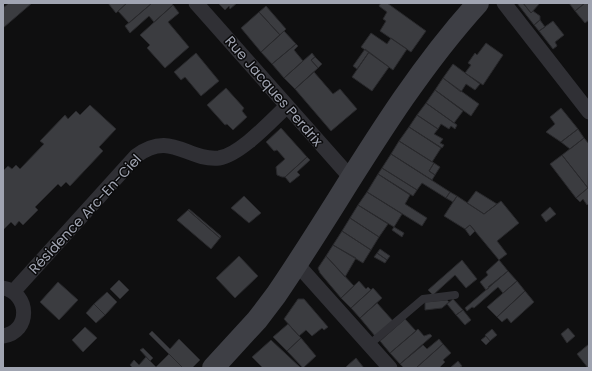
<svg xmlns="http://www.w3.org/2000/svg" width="592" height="371" font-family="Poppins,sans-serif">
	<rect width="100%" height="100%" fill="#0f0f10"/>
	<!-- building -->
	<path fill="#3b3c40" stroke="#29292c" d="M 9,3 L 32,3 L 3,28 L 3,8 Z
		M 108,3 L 127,3 L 116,13 Z
		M 127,3 L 152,3 L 129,23 L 118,11 Z
		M 152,3 L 171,3 L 173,5 L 154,22 L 149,16 L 130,33 L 125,26 Z
		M 218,3 L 237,3 L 230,9 L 229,6 L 225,10 Z
		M 381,3 L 387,3 L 426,31 L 411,52 L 380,31 L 386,21 L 383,19 L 387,12 L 379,6 Z
		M 517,3 L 523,3 L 531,13 L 533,11 L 540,16 L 540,20 L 534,25 Z
		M 523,3 L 540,3 L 531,13 Z
		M 569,3 L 585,3 L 575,11 Z
		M 585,3 L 589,4 L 589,20 L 585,23 L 575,11 Z
		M 173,5 L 179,13 L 168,22 L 189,47 L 165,68 L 147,48 L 150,45 L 140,35 Z
		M 266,6 L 286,29 L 280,35 L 259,12 Z
		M 259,12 L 280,35 L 261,52 L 241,28 Z
		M 540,20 L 545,27 L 539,31 L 534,25 Z
		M 553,21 L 564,35 L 555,42 L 557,46 L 553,49 L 539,31 Z
		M 284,31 L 296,44 L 272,64 L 261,52 Z
		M 371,33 L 387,44 L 391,38 L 407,49 L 393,70 L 361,47 Z
		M 486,43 L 503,55 L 483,85 L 465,73 L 471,65 L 468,63 L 475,53 L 477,55 Z
		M 296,44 L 298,46 L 294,50 L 303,61 L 284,78 L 272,64 Z
		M 365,49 L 369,52 L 357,69 L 353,66 Z
		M 369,52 L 389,67 L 372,91 L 352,77 Z
		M 196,53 L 219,81 L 201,96 L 185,77 L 181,80 L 174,72 Z
		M 312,53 L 315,57 L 311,60 L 318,68 L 295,89 L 284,78 Z
		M 315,57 L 322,64 L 318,68 L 311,60 Z
		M 453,64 L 480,84 L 475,90 L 466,84 L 461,92 L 443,78 Z
		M 314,72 L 333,94 L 340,89 L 357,109 L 331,131 L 295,89 Z
		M 443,78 L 479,104 L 471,116 L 435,90 Z
		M 226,88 L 244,108 L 242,111 L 247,117 L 233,130 L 227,124 L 225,125 L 207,105 Z
		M 435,90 L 463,111 L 454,123 L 426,103 Z
		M 426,103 L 457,125 L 455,129 L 451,126 L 449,129 L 441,124 L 438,129 L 417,115 Z
		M 90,105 L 116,129 L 99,147 L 103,151 L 70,186 L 66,182 L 61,187 L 58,184 L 35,207 L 38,210 L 23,225 L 19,221 L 15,226 L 11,222 L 3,230 L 3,171 L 8,166 L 12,169 L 16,165 L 20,169 L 44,144 L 40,141 L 65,115 L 68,119 L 76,111 L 80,115 Z
		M 561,108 L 578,129 L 561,142 L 546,132 L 555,124 L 550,117 Z
		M 417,115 L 438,129 L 434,134 L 443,139 L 440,143 L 444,145 L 442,148 L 409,127 Z
		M 409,127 L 441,148 L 432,162 L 399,141 Z
		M 281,128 L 307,157 L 285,177 L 282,177 L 277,175 L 276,167 L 285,159 L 277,150 L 274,151 L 266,142 Z
		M 578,129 L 584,138 L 570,149 L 561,142 Z
		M 584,138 L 589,144 L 588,188 L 562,155 Z
		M 399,141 L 434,163 L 429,171 L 435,175 L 432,180 L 391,154 Z
		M 391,154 L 450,192 L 446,198 L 422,183 L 417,190 L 382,168 Z
		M 562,155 L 588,188 L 576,198 L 550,164 Z
		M 307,157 L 310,160 L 297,172 L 300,175 L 290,183 L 285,177 Z
		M 434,163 L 440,167 L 435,175 L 429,171 Z
		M 382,168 L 417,190 L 413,196 L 378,174 Z
		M 378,174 L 410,195 L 405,204 L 427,218 L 422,226 L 367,192 Z
		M 589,187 L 589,203 L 587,205 L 583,199 L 580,202 L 576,198 Z
		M 476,191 L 497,204 L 484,214 L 467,203 Z
		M 367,192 L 402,214 L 394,227 L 358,205 Z
		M 450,192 L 457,196 L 453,202 L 446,198 Z
		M 244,196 L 261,213 L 249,223 L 231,208 Z
		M 457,196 L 484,214 L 501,201 L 519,223 L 497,241 L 507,254 L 499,260 L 470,225 L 465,229 L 444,216 Z
		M 358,205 L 388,224 L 379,237 L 350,218 Z
		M 550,207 L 556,214 L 546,222 L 541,215 Z
		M 189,209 L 221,236 L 220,238 L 188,210 Z
		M 188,210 L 220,238 L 211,249 L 177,220 Z
		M 350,218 L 379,237 L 371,250 L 342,231 Z
		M 470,225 L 475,231 L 470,236 L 465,229 Z
		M 394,227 L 404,233 L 402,237 L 392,230 Z
		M 342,231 L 371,250 L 363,263 L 333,245 Z
		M 333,245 L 356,258 L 345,277 L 326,256 Z
		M 380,249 L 390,256 L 387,260 L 377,253 Z
		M 377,253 L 387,260 L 385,263 L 374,257 Z
		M 239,256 L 258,276 L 235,298 L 216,278 Z
		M 326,256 L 354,286 L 341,298 L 320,273 L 318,268 Z
		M 462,260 L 477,279 L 466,288 L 455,275 L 433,295 L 428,290 Z
		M 499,260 L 508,271 L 488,287 L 489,288 L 486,290 L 480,282 L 488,275 L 486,272 Z
		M 508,271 L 517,281 L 503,293 L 498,287 L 474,308 L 472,307 L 467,311 L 465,308 Z
		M 119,280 L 129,290 L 120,299 L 110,289 Z
		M 359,281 L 366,289 L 368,287 L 371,290 L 351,308 L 341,298 Z
		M 517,281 L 525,291 L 497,317 L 487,307 Z
		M 58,282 L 78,300 L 59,320 L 40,302 Z
		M 373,288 L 382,298 L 360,318 L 351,308 Z
		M 525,291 L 534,302 L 511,323 L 507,318 L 502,322 L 497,317 Z
		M 107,292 L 117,302 L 105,315 L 94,304 Z
		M 298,299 L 304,299 L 328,327 L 324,330 L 322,328 L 312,336 L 306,330 L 299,336 L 284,319 Z
		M 453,299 L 463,310 L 456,315 L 447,304 Z
		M 447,300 L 449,302 L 442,308 L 425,310 L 425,302 Z
		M 377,303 L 393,321 L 375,336 L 360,318 Z
		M 94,304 L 105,315 L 96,323 L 86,313 Z
		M 463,310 L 471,320 L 465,325 L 456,315 Z
		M 405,319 L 416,331 L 390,353 L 380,341 Z
		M 288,324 L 301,338 L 287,351 L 273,337 Z
		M 85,327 L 97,338 L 83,352 L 72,340 Z
		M 568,328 L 575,336 L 567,343 L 561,334 Z
		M 418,329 L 424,336 L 430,334 L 432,336 L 400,364 L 390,353 Z
		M 492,329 L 497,335 L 490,341 L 485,335 Z
		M 152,331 L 170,349 L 179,339 L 200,360 L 192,368 L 183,368 L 149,334 Z
		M 486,336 L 490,341 L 486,345 L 481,340 Z
		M 301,338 L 316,356 L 303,368 L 287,351 Z
		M 439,339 L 443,344 L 416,368 L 404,368 L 400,364 L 423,345 L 427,349 Z
		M 271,340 L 301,368 L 263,368 L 252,357 Z
		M 443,344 L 451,353 L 443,360 L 445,362 L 439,368 L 416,368 Z
		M 589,344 L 589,368 L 588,368 L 577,354 Z
		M 143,348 L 153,358 L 150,361 L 140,350 Z
		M 169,354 L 183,368 L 157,368 L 156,367 Z
		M 146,357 L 157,368 L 133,368 L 130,365 L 134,360 L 139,365 Z
		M 356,358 L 364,368 L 345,368 L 348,365 Z
		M 458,361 L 462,366 L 459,368 L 450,368 Z"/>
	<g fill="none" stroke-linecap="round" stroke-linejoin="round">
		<!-- lane -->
		<path stroke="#303035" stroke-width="8" d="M 370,344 L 423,299 L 455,295"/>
		<!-- street -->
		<path stroke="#303035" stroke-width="15" d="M 196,3 L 351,178
			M 504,3 L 589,112
			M 297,264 L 390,368
			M 3,288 C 30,293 31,332 3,336
			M 13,292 L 136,156 C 171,130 187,161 219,158 C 240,155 271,121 287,106"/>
		<!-- secondary -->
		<path stroke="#3e3f45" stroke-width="22" d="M 213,368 L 257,320 L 276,295 C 343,197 398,91 478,3"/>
	</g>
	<g text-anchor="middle" stroke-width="3" stroke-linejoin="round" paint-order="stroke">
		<!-- street labels -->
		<g font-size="14" fill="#a0a4b1" stroke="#0a0a0b">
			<text transform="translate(274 91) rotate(49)" y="5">Rue Jacques Perdrix</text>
			<text transform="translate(85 214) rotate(-47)" y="5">Résidence Arc-En-Ciel</text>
		</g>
	</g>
	<!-- border -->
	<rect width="592" height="371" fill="none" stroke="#a0a4b1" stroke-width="8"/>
</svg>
